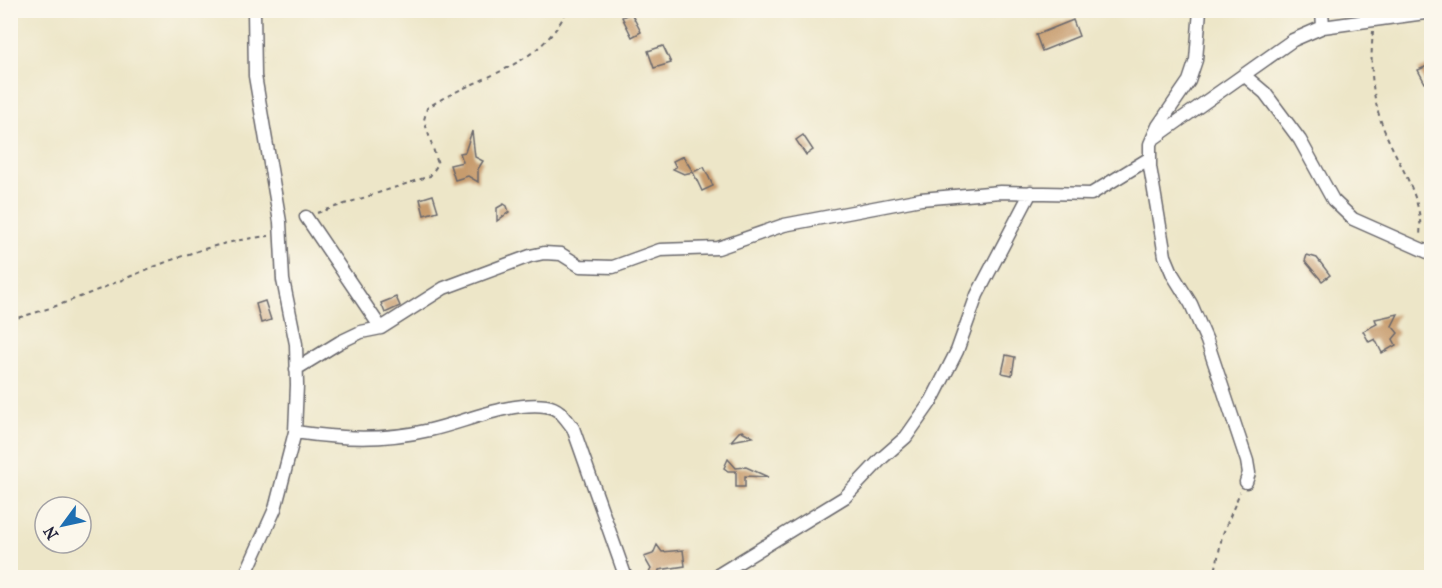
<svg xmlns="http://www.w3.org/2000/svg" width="1442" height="588" font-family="'IM FELL French Canon',serif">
	<rect width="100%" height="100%" fill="#fbf7ec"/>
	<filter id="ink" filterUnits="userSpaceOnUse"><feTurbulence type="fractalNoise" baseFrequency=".0167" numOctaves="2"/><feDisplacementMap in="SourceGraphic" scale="12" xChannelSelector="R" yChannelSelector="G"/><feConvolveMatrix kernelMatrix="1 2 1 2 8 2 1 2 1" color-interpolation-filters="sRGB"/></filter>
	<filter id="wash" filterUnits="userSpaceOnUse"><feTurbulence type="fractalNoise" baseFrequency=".008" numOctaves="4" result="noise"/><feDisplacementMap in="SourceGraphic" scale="24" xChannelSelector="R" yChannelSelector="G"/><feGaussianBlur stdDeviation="1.35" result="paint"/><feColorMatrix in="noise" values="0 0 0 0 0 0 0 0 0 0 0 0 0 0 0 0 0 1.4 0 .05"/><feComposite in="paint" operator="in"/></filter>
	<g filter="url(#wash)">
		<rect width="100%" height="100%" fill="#ede6c8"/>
		<g id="blocks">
			<!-- building -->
			<path fill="#c79c6e" d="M 631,13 L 641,32 L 632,37 L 622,17 Z
				M 1073,20 L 1079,36 L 1042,51 L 1036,35 Z
				M 663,46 L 671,63 L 654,68 L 648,51 Z
				M 1427,66 L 1431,80 L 1425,83 L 1418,70 Z
				M 472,131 L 475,157 L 483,161 L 478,169 L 478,182 L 468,176 L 455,180 L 450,165 L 463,162 L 460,153 L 465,152 Z
				M 803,135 L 813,150 L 806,155 L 796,140 Z
				M 683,156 L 693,172 L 684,174 L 673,169 L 676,167 L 673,161 Z
				M 704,167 L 713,186 L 702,191 L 693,172 Z
				M 433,195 L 438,211 L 424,215 L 420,199 Z
				M 504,204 L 507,206 L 509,212 L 497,221 L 497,208 Z
				M 1307,255 L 1317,258 L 1330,275 L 1322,281 L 1305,261 Z
				M 396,297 L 400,306 L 385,313 L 381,303 Z
				M 265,301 L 271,320 L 261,323 L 256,304 Z
				M 1398,314 L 1392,326 L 1398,333 L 1393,339 L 1396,345 L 1382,353 L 1375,339 L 1369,342 L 1363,331 L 1377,324 L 1375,319 Z
				M 1006,355 L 1015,357 L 1012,375 L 1002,373 Z
				M 742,431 L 753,437 L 731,441 L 739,432 Z
				M 728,459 L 736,468 L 746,467 L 768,477 L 745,476 L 745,487 L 736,487 L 736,471 L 728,471 L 724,468 Z
				M 657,545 L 662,552 L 683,550 L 685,566 L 659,570 L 657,578 L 646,578 L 651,569 L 644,557 L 653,554 Z"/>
		</g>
	</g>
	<g filter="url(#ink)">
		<use href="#blocks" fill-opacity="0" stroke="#69676c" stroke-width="1.5"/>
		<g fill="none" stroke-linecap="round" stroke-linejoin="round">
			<!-- street casing -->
			<g stroke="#69676c" stroke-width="15">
				<path id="street" d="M 1200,10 L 1196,60 L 1189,81 L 1158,126 L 1150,144 L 1150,167 L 1165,256 L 1173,275 L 1191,304 L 1207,341 L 1247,461 L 1249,473 L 1246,482
					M 1322,10 L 1323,27
					M 1245,76 L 1265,93 L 1300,140 L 1333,200 L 1353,219 L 1432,254
					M 1153,139 L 1293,40 L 1323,27 L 1432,12
					M 306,217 L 381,328
					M 296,369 L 340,342 L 361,332 L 381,328 L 444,288 L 530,256 L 544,253 L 561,254 L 580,266 L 613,267 L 660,250 L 718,248 L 784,225 L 921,199 L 1000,192 L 1091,194 L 1150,158
					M 295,432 C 343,439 382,441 430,430 C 465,422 511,401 546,406 C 560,408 565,418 573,428 L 626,578
					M 244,578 L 275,509 L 295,432 L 297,385 L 296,344 L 283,280 L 280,222 L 255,76 L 254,10
					M 713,578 L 845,497 L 882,458 L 906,437 L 932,400 L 957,351 L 977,295 L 1031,192"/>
			</g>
			<!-- path -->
			<path stroke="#69676c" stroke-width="2" stroke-dasharray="4.5 4.5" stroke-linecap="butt" d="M 1373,31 C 1370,64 1371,95 1383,127 C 1396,161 1424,197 1420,235
				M 317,213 L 430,176 L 438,164 L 424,120 L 427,108 C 477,75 540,69 567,10
				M 10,320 C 31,314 52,308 72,300 C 139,275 196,243 269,236
				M 1214,578 L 1222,536 L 1240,492"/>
			<!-- street -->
			<use href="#street" stroke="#fff" stroke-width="12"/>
		</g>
	</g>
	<!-- margin -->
	<rect width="1442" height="588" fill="none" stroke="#fbf7ec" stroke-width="36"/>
	<!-- north arrow -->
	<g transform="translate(63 525) rotate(237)"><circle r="28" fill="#fbf7ec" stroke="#a4a2a5" stroke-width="1.5"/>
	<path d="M0-4.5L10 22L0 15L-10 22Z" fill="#1f6fb2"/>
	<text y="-9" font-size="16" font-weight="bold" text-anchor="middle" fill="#22223b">N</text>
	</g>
</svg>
